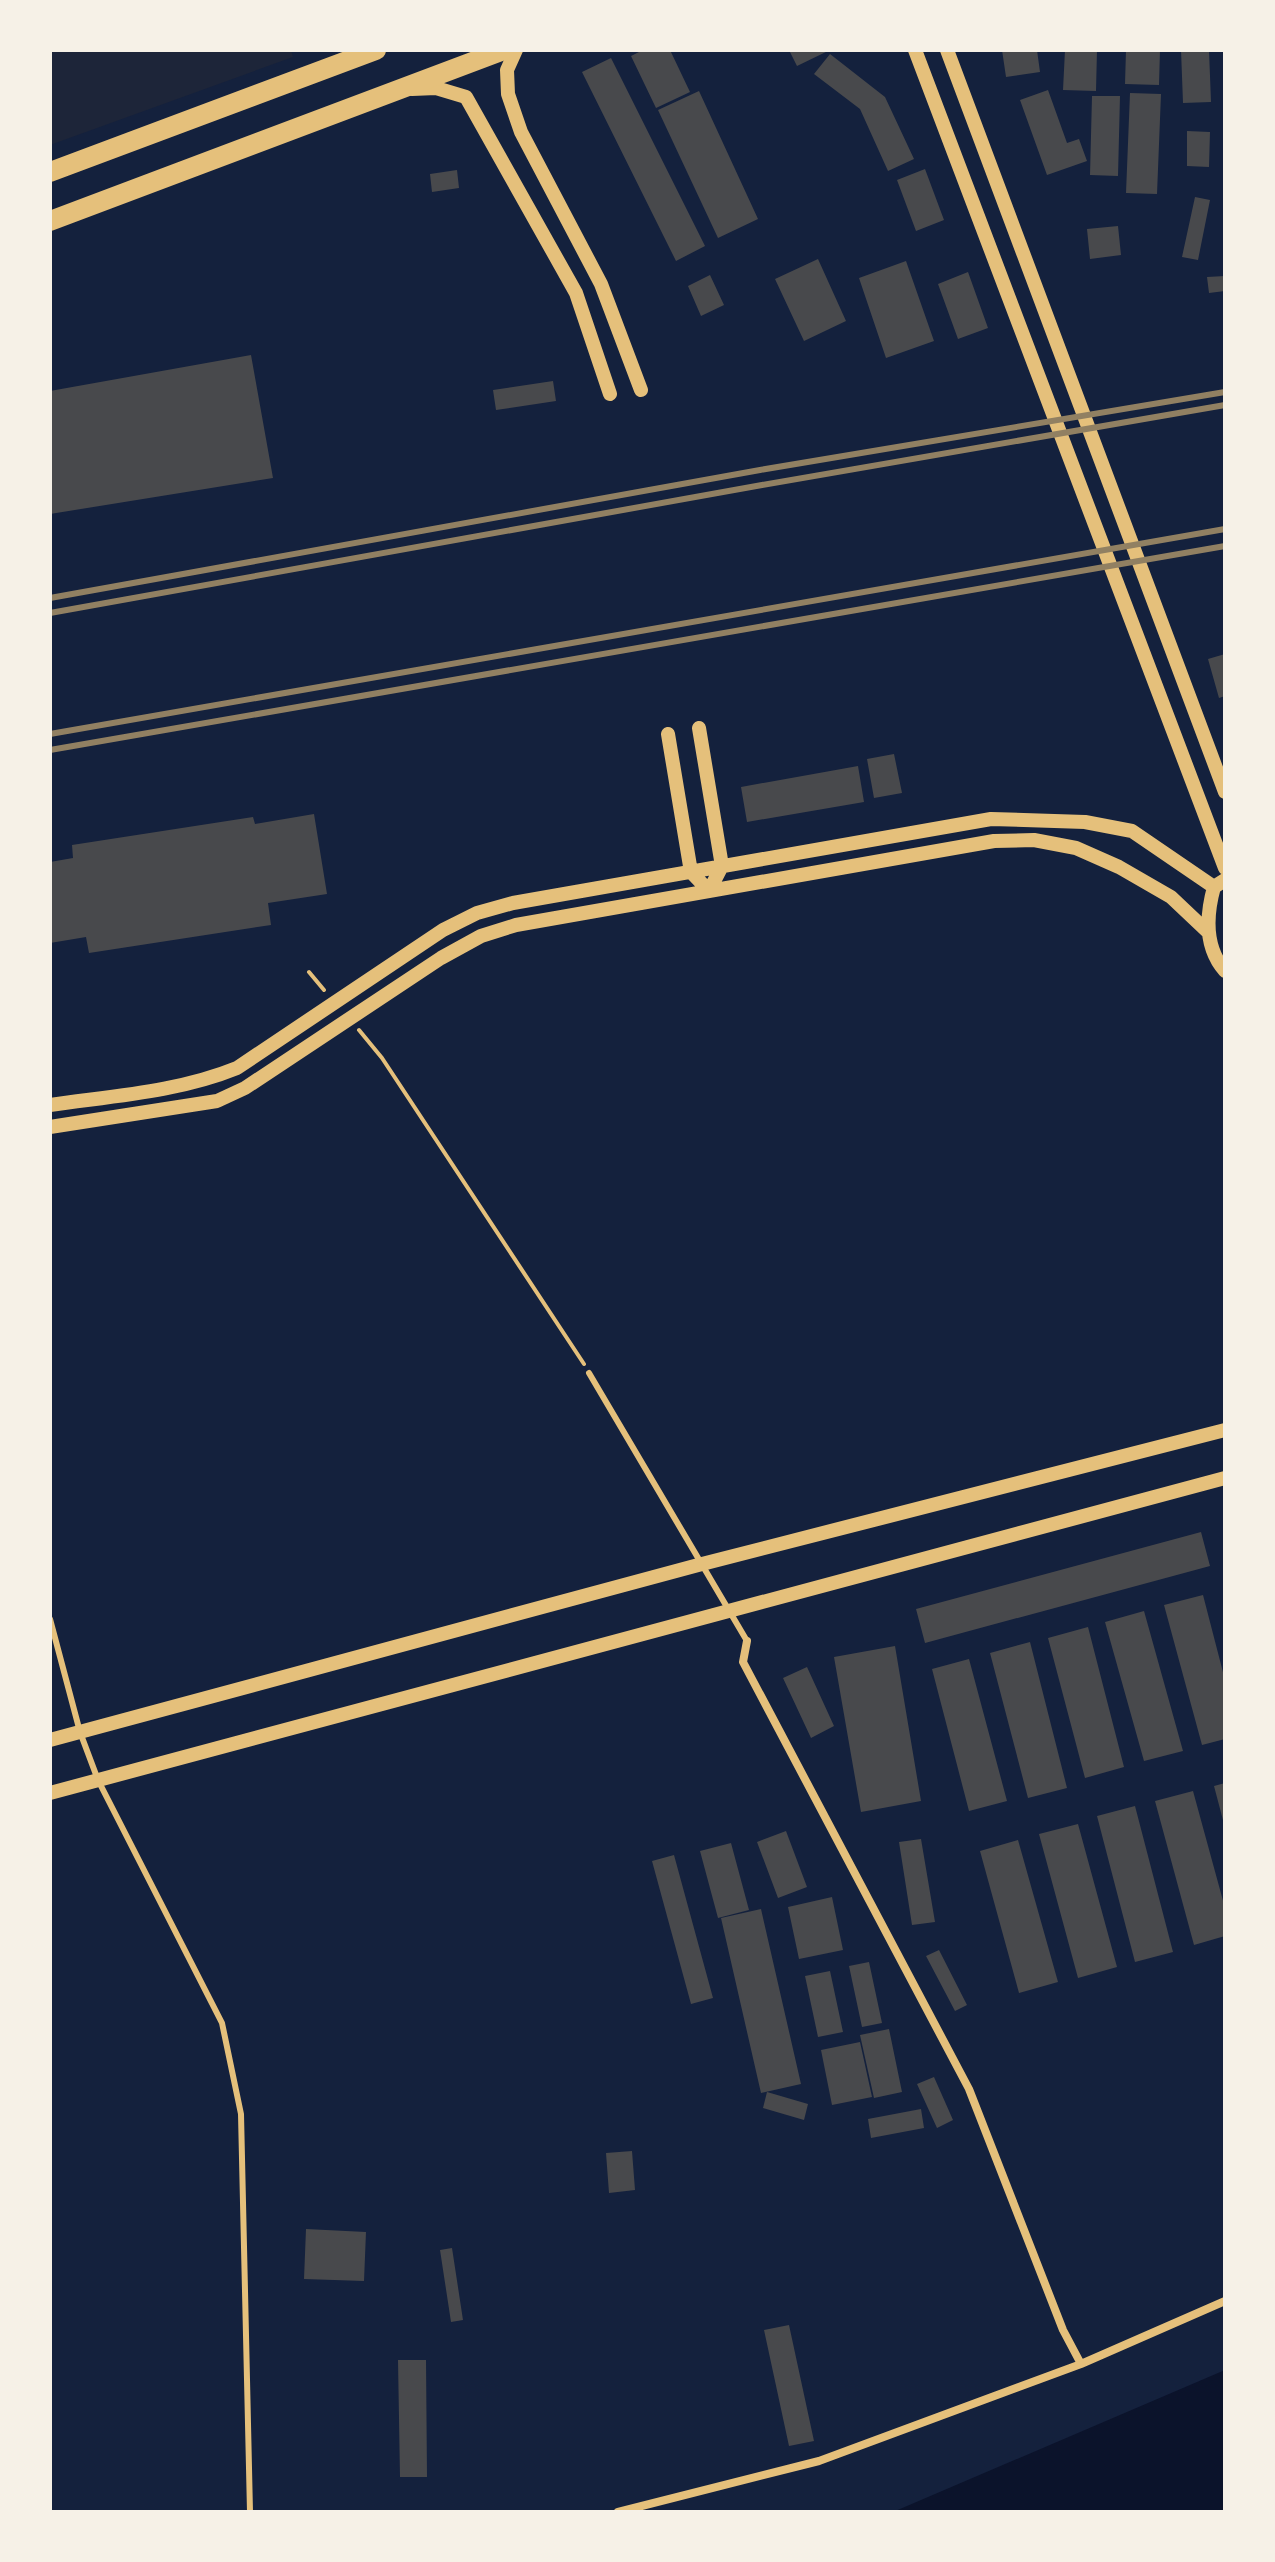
<svg xmlns="http://www.w3.org/2000/svg" width="1275" height="2562" font-family="'Fira Sans',sans-serif">
	<rect width="100%" height="100%" fill="#14213d"/>
	<!-- green -->
	<path fill="#1d2539" d="M 50,50 L 291,50 L 293,57 L 50,145 Z"/>
	<!-- water -->
	<path fill="#0b132b" d="M 1225,2370 L 1225,2512 L 893,2512 Z"/>
	<!-- building -->
	<path fill="#48494c" d="M 643,50 L 670,50 L 690,92 L 656,108 L 631,56 Z
		M 789,50 L 830,50 L 797,66 Z
		M 1002,50 L 1037,50 L 1040,72 L 1006,77 Z
		M 1065,50 L 1097,50 L 1096,91 L 1063,90 Z
		M 1126,50 L 1160,50 L 1159,85 L 1125,84 Z
		M 1181,50 L 1209,50 L 1211,102 L 1183,103 Z
		M 830,54 L 885,97 L 914,159 L 888,171 L 860,109 L 814,74 Z
		M 611,58 L 705,246 L 676,261 L 582,72 Z
		M 1048,90 L 1067,143 L 1079,139 L 1087,161 L 1047,175 L 1020,100 Z
		M 699,91 L 758,219 L 718,238 L 658,110 Z
		M 1130,93 L 1161,94 L 1157,194 L 1126,193 Z
		M 1092,96 L 1120,96 L 1118,176 L 1090,175 Z
		M 1187,131 L 1210,132 L 1209,167 L 1187,166 Z
		M 925,169 L 944,220 L 916,231 L 897,180 Z
		M 457,170 L 459,188 L 432,192 L 430,174 Z
		M 1195,197 L 1210,200 L 1198,260 L 1182,257 Z
		M 1118,226 L 1121,255 L 1090,259 L 1087,229 Z
		M 818,259 L 846,321 L 804,341 L 775,279 Z
		M 906,261 L 934,341 L 886,358 L 859,278 Z
		M 968,272 L 988,328 L 958,339 L 938,284 Z
		M 710,275 L 724,305 L 701,316 L 688,286 Z
		M 1225,276 L 1225,291 L 1209,293 L 1207,277 Z
		M 251,355 L 273,478 L 50,514 L 50,391 Z
		M 553,381 L 556,401 L 496,410 L 493,390 Z
		M 1225,654 L 1225,696 L 1219,698 L 1208,659 Z
		M 894,754 L 902,793 L 874,798 L 867,759 Z
		M 858,766 L 864,802 L 747,822 L 741,787 Z
		M 314,814 L 327,894 L 268,903 L 271,925 L 89,953 L 86,937 L 50,943 L 50,862 L 73,858 L 72,845 L 253,817 L 255,824 Z
		M 1201,1532 L 1210,1566 L 925,1643 L 916,1609 Z
		M 1203,1595 L 1225,1680 L 1225,1739 L 1202,1745 L 1164,1605 Z
		M 1144,1611 L 1183,1751 L 1144,1761 L 1105,1622 Z
		M 1088,1627 L 1124,1767 L 1085,1778 L 1048,1638 Z
		M 1030,1642 L 1067,1788 L 1028,1798 L 990,1653 Z
		M 895,1646 L 921,1801 L 861,1812 L 834,1657 Z
		M 969,1659 L 1007,1801 L 969,1811 L 932,1669 Z
		M 807,1667 L 834,1726 L 811,1738 L 783,1678 Z
		M 1225,1783 L 1225,1824 L 1224,1824 L 1214,1786 Z
		M 1193,1791 L 1225,1908 L 1225,1936 L 1194,1945 L 1155,1801 Z
		M 1135,1806 L 1173,1952 L 1135,1962 L 1097,1816 Z
		M 1078,1824 L 1117,1967 L 1078,1978 L 1039,1834 Z
		M 786,1831 L 807,1887 L 778,1898 L 757,1842 Z
		M 921,1839 L 935,1922 L 912,1925 L 899,1842 Z
		M 1018,1840 L 1058,1982 L 1019,1993 L 980,1851 Z
		M 731,1843 L 749,1910 L 718,1918 L 700,1851 Z
		M 674,1855 L 713,1998 L 691,2004 L 652,1861 Z
		M 832,1897 L 843,1950 L 799,1959 L 788,1907 Z
		M 761,1909 L 801,2084 L 761,2093 L 721,1918 Z
		M 939,1950 L 967,2005 L 955,2011 L 926,1956 Z
		M 869,1962 L 882,2023 L 862,2027 L 849,1966 Z
		M 830,1971 L 843,2032 L 818,2037 L 805,1976 Z
		M 889,2029 L 902,2092 L 874,2098 L 860,2035 Z
		M 860,2042 L 872,2097 L 832,2105 L 821,2050 Z
		M 934,2077 L 953,2120 L 937,2128 L 917,2084 Z
		M 767,2092 L 808,2104 L 804,2120 L 763,2108 Z
		M 921,2109 L 924,2128 L 871,2138 L 868,2119 Z
		M 632,2151 L 635,2190 L 609,2193 L 606,2153 Z
		M 306,2229 L 366,2232 L 364,2281 L 304,2279 Z
		M 452,2248 L 463,2320 L 451,2322 L 440,2250 Z
		M 789,2325 L 814,2441 L 789,2446 L 764,2330 Z
		M 398,2360 L 426,2360 L 427,2477 L 400,2477 Z"/>
	<g fill="none" stroke-linecap="round" stroke-linejoin="round">
		<!-- path -->
		<path stroke="#e5c07b" stroke-width="4" d="M 309,972 L 324,990
			M 359,1030 L 382,1058 L 584,1364"/>
		<!-- service -->
		<path stroke="#e5c07b" stroke-width="6" d="M 589,1373 L 747,1641
			M 50,1619 L 80,1732 L 98,1780 L 222,2023 L 241,2114 L 250,2512"/>
		<!-- minor -->
		<path stroke="#e5c07b" stroke-width="8" d="M 747,1641 L 743,1662 L 969,2089 L 1063,2330 L 1081,2364
			M 618,2512 L 819,2461 L 1081,2364 L 1225,2301"/>
		<!-- tertiary -->
		<path stroke="#e5c07b" stroke-width="14" d="M 516,50 L 507,70 L 508,94 L 521,132 L 601,284 L 641,390
			M 915,50 L 1225,868
			M 947,50 L 1225,792
			M 412,89 L 436,88 L 466,97 L 576,293 L 610,394
			M 668,734 L 691,872 L 709,891 L 722,866 L 699,728
			M 1225,880 L 1214,887 C 1206,916 1204,947 1225,971
			M 50,1105 C 112,1096 178,1092 237,1068 L 443,930 L 477,913 L 513,903 L 991,819 L 1085,822 L 1132,831 L 1214,887
			M 50,1127 L 217,1101 L 245,1088 L 441,958 L 481,936 L 516,925 L 994,841 L 1034,840 L 1076,848 L 1119,867 L 1171,897 L 1208,932
			M 50,1740 L 702,1564 L 1225,1430
			M 50,1793 L 1225,1478"/>
		<!-- primary -->
		<path stroke="#e5c07b" stroke-width="20" d="M 50,172 L 376,50
			M 50,221 L 504,50"/>
		<!-- rail -->
		<path stroke="#918062" stroke-width="6" d="M 50,598 L 760,470 L 1225,392
			M 50,613 L 762,485 L 1225,405
			M 50,734 L 1225,529
			M 50,750 L 1225,546"/>
	</g>
	<!-- border -->
	<rect width="1275" height="2562" fill="none" stroke="#f6f1e7" stroke-width="104"/>
</svg>
